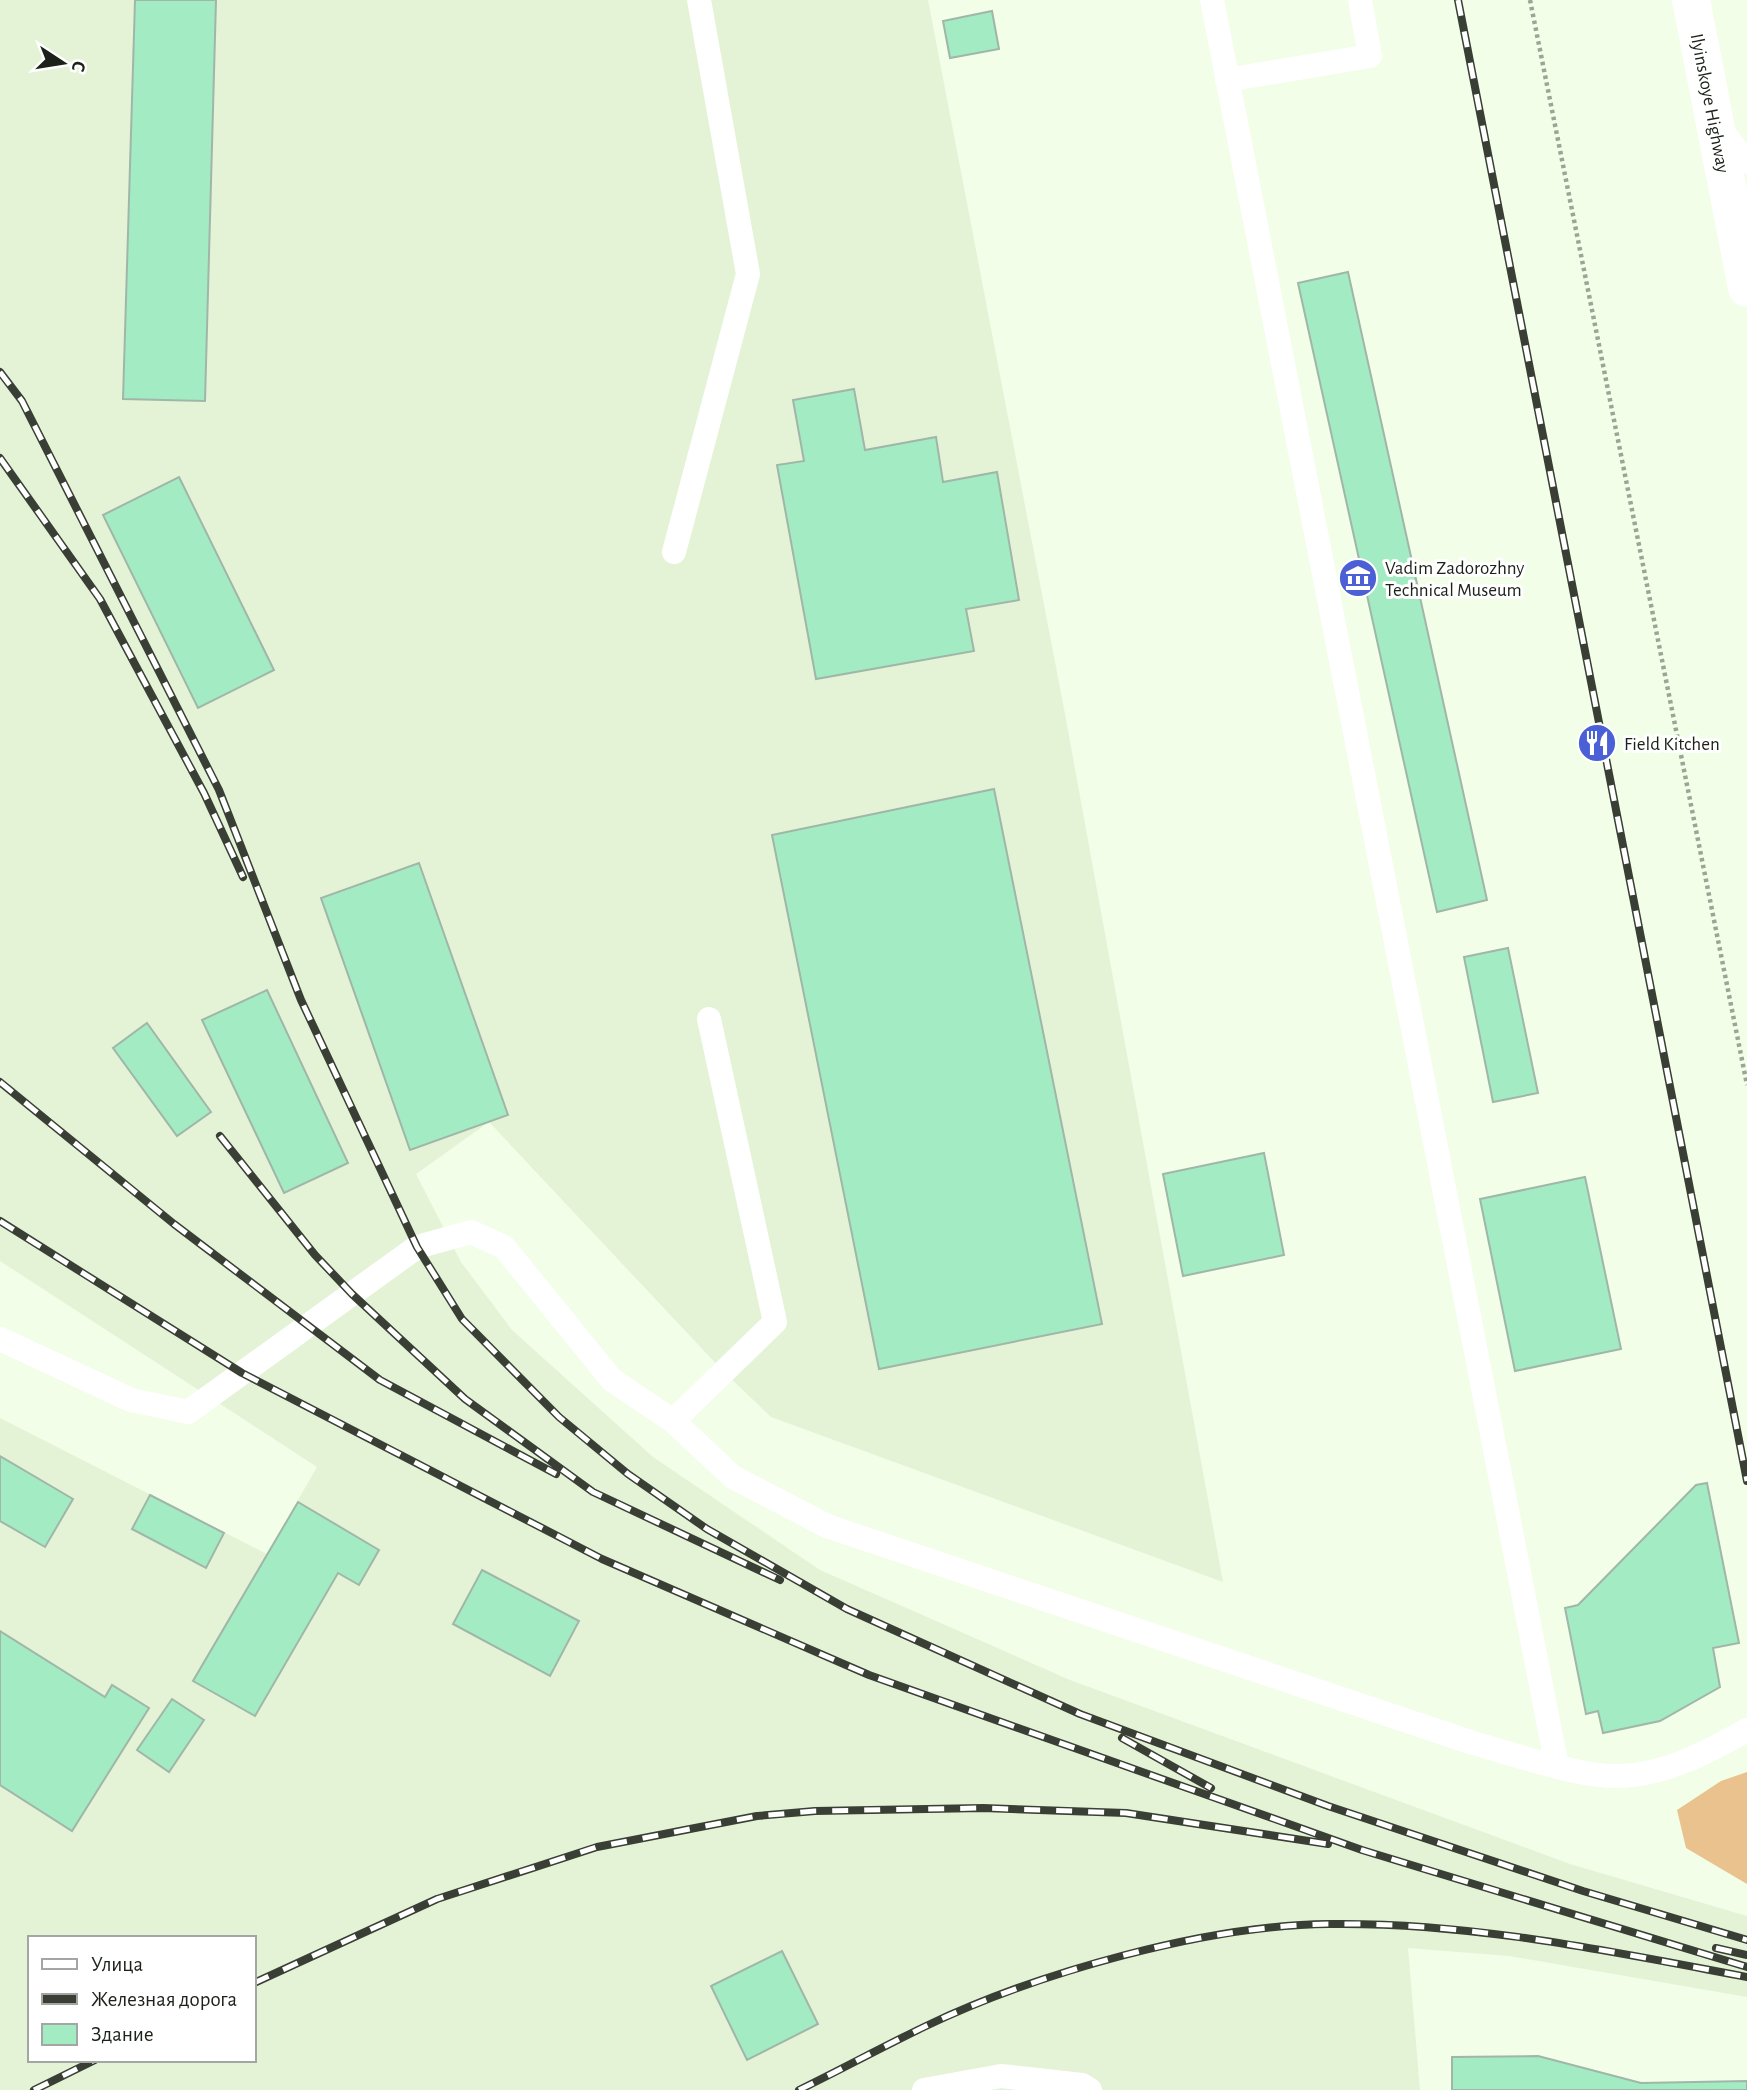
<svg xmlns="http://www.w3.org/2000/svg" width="1747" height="2090" font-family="'Alegreya Sans',sans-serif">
	<rect width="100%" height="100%" fill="#f2fee8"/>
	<!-- built -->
	<path fill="#e4f3d6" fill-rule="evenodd" d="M 0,0 L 928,0 L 1065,714 L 1223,1582 L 771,1417 L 722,1370 L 489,1122 L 416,1174 L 461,1262 L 512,1330 L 653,1457 L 820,1570 L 1070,1680 L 1570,1864 L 1747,1916 L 1747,1997 L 1509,1956 L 1408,1948 L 1420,2090 L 0,2090 L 0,1418 L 267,1554 L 317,1467 L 0,1261 ZM 30,1938 L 254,1938 L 254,2060 L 30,2060 Z"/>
	<!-- green -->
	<path fill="#e9c28e" d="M 1747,1772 L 1747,1884 L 1686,1848 L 1677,1810 L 1721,1781 Z"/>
	<!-- building -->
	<path fill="#a3ebc2" stroke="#a0b6a9" stroke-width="2" d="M 135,0 L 216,0 L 205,401 L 123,399 Z
		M 992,11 L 999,49 L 950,58 L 943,21 Z
		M 1348,272 L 1487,900 L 1437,912 L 1298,283 Z
		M 854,389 L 865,450 L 936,437 L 943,482 L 997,472 L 1019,600 L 966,609 L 974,651 L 816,679 L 777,465 L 804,461 L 793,400 Z
		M 179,477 L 274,670 L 198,708 L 103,515 Z
		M 994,789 L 1102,1324 L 879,1369 L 772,835 Z
		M 419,863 L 508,1115 L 410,1150 L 321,898 Z
		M 1508,948 L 1538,1093 L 1493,1102 L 1464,957 Z
		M 267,990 L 348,1163 L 284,1193 L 202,1020 Z
		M 147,1023 L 211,1112 L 177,1136 L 113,1048 Z
		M 1264,1153 L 1284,1255 L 1183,1276 L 1163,1174 Z
		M 1585,1177 L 1621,1349 L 1515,1371 L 1480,1199 Z
		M 0,1456 L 73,1499 L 45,1547 L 0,1521 Z
		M 1707,1483 L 1739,1643 L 1713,1648 L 1720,1687 L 1660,1721 L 1603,1733 L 1598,1711 L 1586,1714 L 1565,1608 L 1578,1605 L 1696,1485 Z
		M 150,1495 L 224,1533 L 206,1568 L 132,1529 Z
		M 298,1502 L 379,1550 L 359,1585 L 338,1573 L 255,1716 L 193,1681 Z
		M 482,1570 L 579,1621 L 550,1676 L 453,1624 Z
		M 0,1631 L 105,1697 L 112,1685 L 149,1708 L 72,1831 L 0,1785 Z
		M 172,1699 L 204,1720 L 169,1772 L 137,1750 Z
		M 782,1951 L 818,2024 L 747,2060 L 711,1986 Z
		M 1538,2056 L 1641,2083 L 1747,2081 L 1747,2090 L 1452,2090 L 1452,2057 Z"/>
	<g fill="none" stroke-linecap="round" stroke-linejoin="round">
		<!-- path -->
		<path stroke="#9ca595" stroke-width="4.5" stroke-dasharray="3.5 3.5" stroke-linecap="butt" d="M 1530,0 L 1747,1085"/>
		<!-- lane -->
		<path stroke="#fff" stroke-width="24" d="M 1212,0 L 1557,1767
			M 1227,80 L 1370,56 L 1360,0
			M 1721,130 L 1747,162
			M 674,552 L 748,274 L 699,0
			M 0,1339 L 131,1400 L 188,1412 L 417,1247 L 471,1232 L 504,1247 L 612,1380 L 673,1421 L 733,1477 L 827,1526 L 1473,1743 C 1514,1754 1580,1778 1621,1776 C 1667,1774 1708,1752 1747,1730
			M 673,1421 L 775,1322 L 709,1019
			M 924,2090 L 1001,2076 L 1082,2085 L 1090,2090"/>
		<!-- secondary -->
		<path stroke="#fff" stroke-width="38" d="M 1691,0 L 1747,288"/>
		<!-- rail casing -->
		<g stroke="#393f35" stroke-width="8">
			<path id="rail" d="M 1458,0 L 1747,1481
				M 0,372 L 22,401 L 219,790 L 301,1000 L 417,1247 L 462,1319 L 559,1417 L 628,1474 L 707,1529 L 847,1609 L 1080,1714 L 1328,1806 L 1583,1891 L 1747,1940
				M 0,458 L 100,599 L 204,793 L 243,877
				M 0,1082 L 174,1224 L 380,1380 L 556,1474
				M 220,1136 L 315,1255 L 352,1294 L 465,1399 L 593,1492 L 780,1580
				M 0,1221 L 242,1373 L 602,1559 L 869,1675 L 1362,1850 L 1747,1967
				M 1122,1738 L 1211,1788
				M 1716,1948 L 1747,1955
				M 254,1983 L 437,1899 L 597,1847 L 757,1816 L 815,1811 L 983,1808 L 1126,1813 L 1328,1844
				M 34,2090 L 95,2060
				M 799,2090 C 842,2069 884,2046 926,2026 C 1037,1973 1206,1925 1329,1924 C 1471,1922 1608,1951 1747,1977"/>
		</g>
		<!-- rail -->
		<use href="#rail" stroke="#fff" stroke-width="5" stroke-dasharray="16" stroke-linecap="butt"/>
	</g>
	<!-- icons -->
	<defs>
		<g id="museum-disc" transform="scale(2.0125)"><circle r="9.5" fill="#4b60d4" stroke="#fff"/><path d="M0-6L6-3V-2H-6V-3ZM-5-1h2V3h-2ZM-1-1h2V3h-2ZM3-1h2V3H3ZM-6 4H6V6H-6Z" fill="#fff"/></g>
		<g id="restaurant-disc" transform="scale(2.0125)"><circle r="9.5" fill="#4b60d4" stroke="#fff"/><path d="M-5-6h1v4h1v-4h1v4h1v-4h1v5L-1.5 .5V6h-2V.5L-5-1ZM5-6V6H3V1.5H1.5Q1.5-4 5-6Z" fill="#fff"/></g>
	</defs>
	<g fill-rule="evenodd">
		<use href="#museum-disc" x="1358" y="578"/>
		<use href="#restaurant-disc" x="1597" y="743"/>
	</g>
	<g text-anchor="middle" stroke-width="6" stroke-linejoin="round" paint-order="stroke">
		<!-- street labels -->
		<g font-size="19" fill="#1c2119" stroke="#fff">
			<text transform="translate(1711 103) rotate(79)" y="7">Ilyinskoye Highway</text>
		</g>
		<!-- poi labels -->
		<g font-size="19" fill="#1c2119" stroke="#fff" text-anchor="start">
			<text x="1385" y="574">Vadim Zadorozhny<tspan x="1385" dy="22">Technical Museum</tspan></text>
			<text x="1624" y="750">Field Kitchen</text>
		</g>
	</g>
	<!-- legend -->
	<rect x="28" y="1936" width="228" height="126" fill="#ffffff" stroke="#a4a6a3" stroke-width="2"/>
	<rect x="42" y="1959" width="35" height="10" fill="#ffffff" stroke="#a4a6a3" stroke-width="2"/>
	<text x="91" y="1971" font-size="21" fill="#1c2119">Улица</text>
	<rect x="42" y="1994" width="35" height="10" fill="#393f35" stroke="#a4a6a3" stroke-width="2"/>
	<text x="91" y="2006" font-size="21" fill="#1c2119">Железная дорога</text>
	<rect x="42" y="2024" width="35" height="21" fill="#a3ebc2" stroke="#a4a6a3" stroke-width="2"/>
	<text x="91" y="2041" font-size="21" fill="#1c2119">Здание</text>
	<!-- north arrow -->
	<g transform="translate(63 63) rotate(102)" stroke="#ffffff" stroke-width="5" paint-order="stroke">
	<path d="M0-5L12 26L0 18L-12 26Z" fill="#1c2119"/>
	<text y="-10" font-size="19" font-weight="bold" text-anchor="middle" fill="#1c2119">С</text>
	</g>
</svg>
